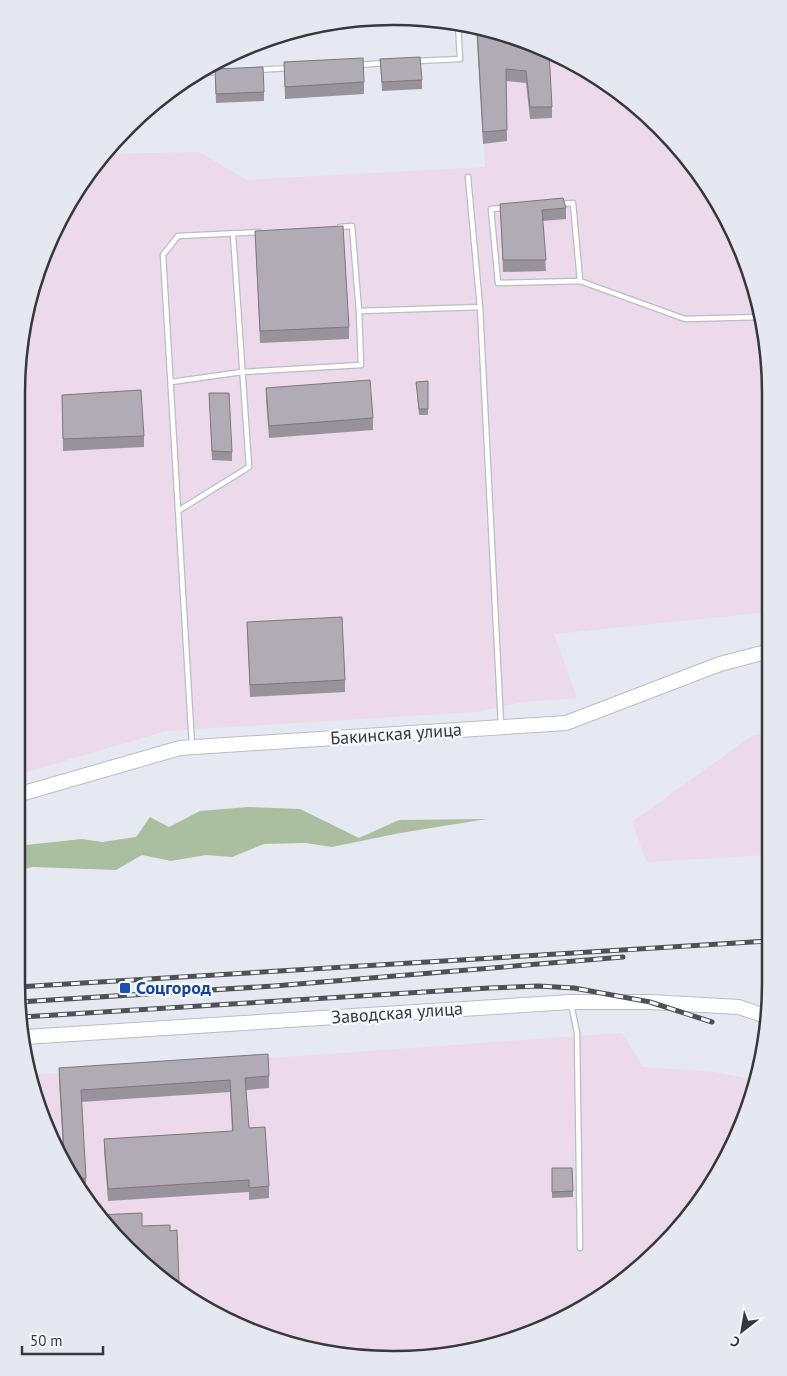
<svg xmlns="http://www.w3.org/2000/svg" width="787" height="1376" font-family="'PT Sans',sans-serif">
	<rect width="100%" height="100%" fill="#e6e9f2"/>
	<!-- industrial -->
	<path fill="#ecd9e9" d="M 479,27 L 538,45 L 603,80 L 660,127 L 720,205 L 751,273 L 770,369 L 770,612 L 554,634 L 577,698 L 523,702 L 476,712 L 166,731 L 17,775 L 17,369 L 36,272 L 80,184 L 104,154 L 199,152 L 247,180 L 485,167 Z
		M 770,733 L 770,855 L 647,862 L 632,822 L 753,735 Z
		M 622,1033 L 643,1067 L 715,1072 L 755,1080 L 751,1104 L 707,1192 L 628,1277 L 497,1343 L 418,1359 L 296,1347 L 184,1296 L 94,1212 L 36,1103 L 32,1075 Z"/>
	<!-- green -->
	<path fill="#abbe9f" d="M 248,807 L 300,809 L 359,838 L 399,820 L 487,819 L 400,833 L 332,847 L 306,843 L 264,844 L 232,857 L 206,855 L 171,861 L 142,855 L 116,870 L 33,867 L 16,871 L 16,846 L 82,839 L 102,842 L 136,837 L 150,817 L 169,827 L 200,811 Z"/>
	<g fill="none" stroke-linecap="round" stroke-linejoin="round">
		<!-- lane casing -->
		<g stroke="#babdc6" stroke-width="7">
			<path id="lane" d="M 417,61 L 460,59 L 458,23
				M 359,65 L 384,63
				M 257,70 L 289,68
				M 196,73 L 219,72
				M 559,204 L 573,203 L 580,281
				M 504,208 L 491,209 L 498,283 L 580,281 L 685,319 L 760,317
				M 340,227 L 352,226 L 359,311 L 480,307 L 468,177
				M 480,307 L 501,725
				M 171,382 L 242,372 L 361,365 L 359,311
				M 178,511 L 249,467 L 233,234
				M 192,746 L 163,255 L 178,236 L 259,232
				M 571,1003 L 577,1033 L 580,1248"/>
		</g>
		<!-- secondary casing -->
		<g stroke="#babdc6" stroke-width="16">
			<path id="secondary" d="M 17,795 L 180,748 L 566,723 L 720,664 L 770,651
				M 25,1037 L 571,1002 L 650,1002 L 739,1007 L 768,1017"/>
		</g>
		<!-- lane -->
		<use href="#lane" stroke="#fff" stroke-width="4.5"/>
		<!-- secondary -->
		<use href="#secondary" stroke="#fff" stroke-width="14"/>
		<!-- rail casing -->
		<g stroke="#4e5054" stroke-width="5">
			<path id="rail" d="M 17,987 L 770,941
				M 19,1002 L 274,986 L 623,957
				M 22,1017 L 489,988 L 538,986 L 574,988 L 650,1002 L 712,1022"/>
		</g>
		<!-- rail -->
		<use href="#rail" stroke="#f4f7fe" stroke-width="3" stroke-dasharray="9" stroke-linecap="butt"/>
	</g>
	<!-- wall -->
	<path fill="#98939a" d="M 476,26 L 502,34 L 504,43 L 522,41 L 552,107 L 552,118 L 530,119 L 526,83 L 506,81 L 507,141 L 483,144 Z
		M 380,59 L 422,80 L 422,89 L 382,91 Z
		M 284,62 L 364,82 L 364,94 L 285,99 Z
		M 215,69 L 264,92 L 264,101 L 216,103 Z
		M 500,204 L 566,208 L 566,219 L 543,221 L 546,271 L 503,272 Z
		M 255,231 L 349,327 L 349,339 L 260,343 Z
		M 428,381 L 428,415 L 419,415 L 416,382 Z
		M 266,388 L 373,418 L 373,430 L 269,438 L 266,400 Z
		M 209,393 L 232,452 L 232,461 L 212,460 Z
		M 62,395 L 144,436 L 144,447 L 63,451 Z
		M 247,622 L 345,680 L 345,692 L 250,697 Z
		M 59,1068 L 269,1076 L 269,1088 L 246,1090 L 249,1128 L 269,1186 L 269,1198 L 249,1200 L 249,1192 L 108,1201 L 104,1151 L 104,1139 L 232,1131 L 230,1092 L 81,1102 L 86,1178 L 86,1190 L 83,1190 L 61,1151 L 63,1151 L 59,1080 Z
		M 552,1168 L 572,1168 L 573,1197 L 552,1198 Z
		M 97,1215 L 142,1226 L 170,1231 L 179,1281 L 179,1292 Z"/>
	<!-- building -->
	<path fill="#b1abb3" stroke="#7c787d" d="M 477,27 L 502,34 L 504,43 L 522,41 L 522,40 L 538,45 L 549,51 L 552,107 L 530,107 L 526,71 L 506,69 L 507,130 L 483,132 Z
		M 420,57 L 422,80 L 382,82 L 380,59 Z
		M 363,58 L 364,82 L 285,87 L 284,62 Z
		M 263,67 L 264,92 L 216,94 L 215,69 Z
		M 563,198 L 566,208 L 542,210 L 546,260 L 503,260 L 500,204 Z
		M 343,226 L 349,327 L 260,331 L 255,231 Z
		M 370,380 L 373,418 L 269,426 L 266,388 Z
		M 428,381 L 428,409 L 419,409 L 416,382 Z
		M 141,390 L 144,436 L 63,439 L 62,395 Z
		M 209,393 L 229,393 L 232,452 L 212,451 Z
		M 342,617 L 345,680 L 250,685 L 247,622 Z
		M 268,1054 L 269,1076 L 245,1078 L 249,1128 L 265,1127 L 269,1186 L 249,1188 L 249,1180 L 108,1189 L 104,1139 L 233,1131 L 230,1080 L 81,1090 L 86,1178 L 77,1179 L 61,1151 L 64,1151 L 59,1068 Z
		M 552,1168 L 572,1168 L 573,1191 L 552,1192 Z
		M 142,1213 L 142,1226 L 170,1225 L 170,1231 L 177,1230 L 179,1281 L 168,1282 L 97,1215 Z"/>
	<!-- markers -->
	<rect fill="#1a4fb4" stroke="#f4f7fe" stroke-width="2" x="119" y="982" width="12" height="12" rx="2.5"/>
	<g text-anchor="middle" stroke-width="5" stroke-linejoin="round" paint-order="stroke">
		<!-- street labels -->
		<g font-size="18" fill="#37383c" stroke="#f4f7fe">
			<text transform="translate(396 734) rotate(-4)" y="6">Бакинская улица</text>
			<text transform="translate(397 1013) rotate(-4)" y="6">Заводская улица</text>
		</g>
		<!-- transit labels -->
		<g font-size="18" font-weight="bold" fill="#164399" stroke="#f4f7fe" text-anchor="start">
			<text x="136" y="994">Соцгород</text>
		</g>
	</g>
	<!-- crop -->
	<path d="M0 0H787V1376H0ZM393 25H394A368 368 0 0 1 762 393V983A368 368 0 0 1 394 1351H393A368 368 0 0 1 25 983V393A368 368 0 0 1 393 25Z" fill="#e5e8ee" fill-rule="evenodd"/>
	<path fill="none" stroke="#37383c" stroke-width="2.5" d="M393 25H394A368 368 0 0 1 762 393V983A368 368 0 0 1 394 1351H393A368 368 0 0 1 25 983V393A368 368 0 0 1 393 25Z"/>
	<!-- north arrow -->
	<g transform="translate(742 1331) rotate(211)" stroke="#f4f7fe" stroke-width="4" paint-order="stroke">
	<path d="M0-4L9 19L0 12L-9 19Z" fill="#37383c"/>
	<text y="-8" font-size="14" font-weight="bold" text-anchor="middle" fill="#37383c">С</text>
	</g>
	<!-- scale -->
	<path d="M22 1346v8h81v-8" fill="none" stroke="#37383c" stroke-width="2.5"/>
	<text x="30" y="1346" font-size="15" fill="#37383c" stroke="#f4f7fe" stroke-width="4" paint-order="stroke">50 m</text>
</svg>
